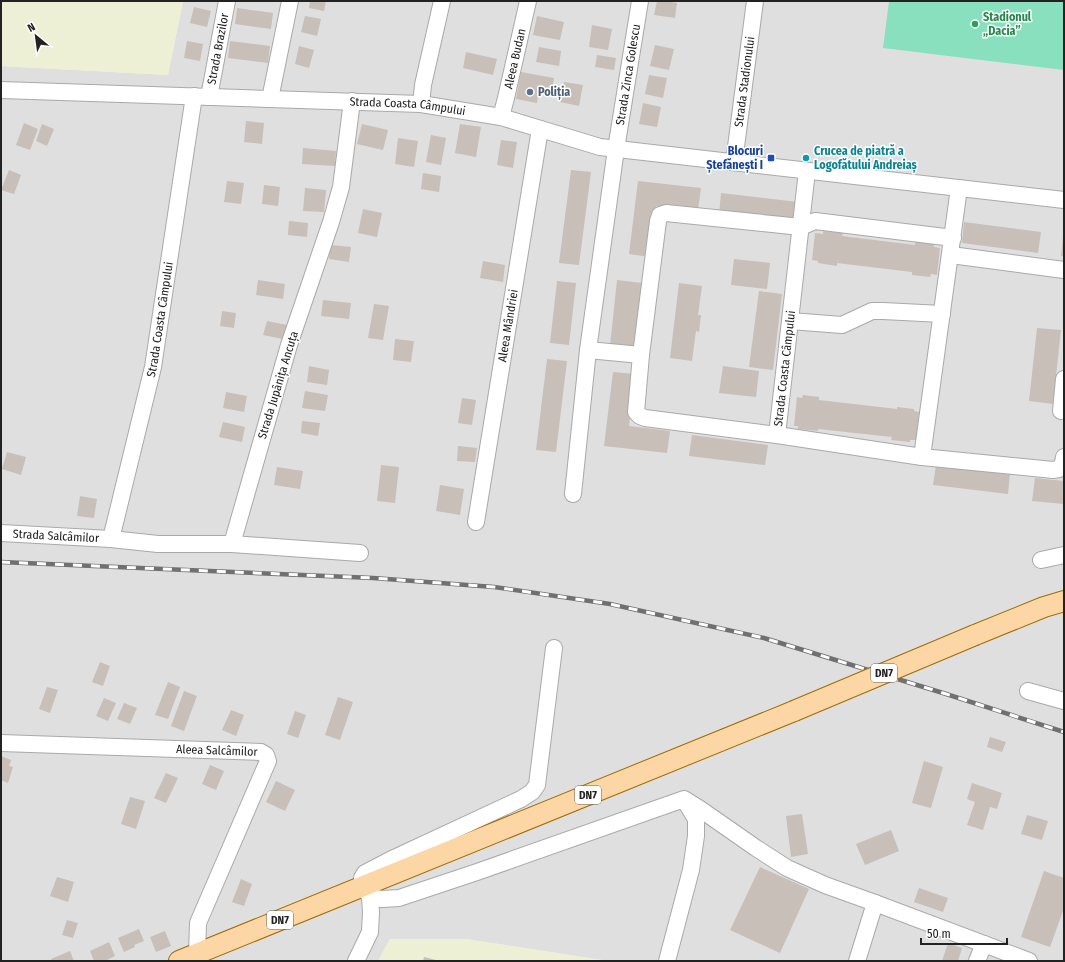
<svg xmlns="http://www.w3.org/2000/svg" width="1065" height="962" font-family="'Fira Sans Condensed',sans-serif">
	<rect width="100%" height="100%" fill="#f2efe9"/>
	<!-- residential -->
	<path fill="#e0dfdf" d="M 183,1 L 1064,1 L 1064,961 L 609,961 L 466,939 L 390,939 L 378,961 L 1,961 L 1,66 L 168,75 Z"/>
	<!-- farmland -->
	<path fill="#eef0d5" d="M 1,1 L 183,1 L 168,75 L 1,66 Z
		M 390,939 L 466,939 L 609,961 L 378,961 Z"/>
	<!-- pitch -->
	<path fill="#88e0be" d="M 889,1 L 1064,1 L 1064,70 L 883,48 Z"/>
	<!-- building -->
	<path fill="#c7bfb8" d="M 310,1 L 326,1 L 324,11 L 309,8 Z
		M 657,1 L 666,1 L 677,3 L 675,18 L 654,15 Z
		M 194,7 L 211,11 L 207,27 L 190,23 Z
		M 237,8 L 273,13 L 271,29 L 235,24 Z
		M 305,16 L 321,19 L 317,36 L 301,32 Z
		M 537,16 L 564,22 L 560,40 L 533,35 Z
		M 592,25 L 612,29 L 608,50 L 589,47 Z
		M 187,41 L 203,44 L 200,61 L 184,58 Z
		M 230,41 L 270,46 L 268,63 L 228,58 Z
		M 655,45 L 674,49 L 669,70 L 650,66 Z
		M 299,46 L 314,50 L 309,68 L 295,64 Z
		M 539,47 L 561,51 L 559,66 L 536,62 Z
		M 466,52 L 497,59 L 493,75 L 463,68 Z
		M 597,55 L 616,58 L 614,70 L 595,67 Z
		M 521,72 L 554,78 L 552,91 L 539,89 L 537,103 L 516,99 Z
		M 649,75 L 667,78 L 663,98 L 645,94 Z
		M 564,82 L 583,85 L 579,106 L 560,102 Z
		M 643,103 L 661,107 L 657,127 L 639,124 Z
		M 246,121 L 264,123 L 262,144 L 244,142 Z
		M 24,123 L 38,129 L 30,150 L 16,145 Z
		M 42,124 L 54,129 L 47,146 L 36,141 Z
		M 362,124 L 388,130 L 383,150 L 357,144 Z
		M 460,124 L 481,127 L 476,157 L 455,153 Z
		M 431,135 L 446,138 L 441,165 L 426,162 Z
		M 398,138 L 418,141 L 414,167 L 395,164 Z
		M 501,140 L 517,142 L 513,168 L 497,165 Z
		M 303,148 L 336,151 L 335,166 L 302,164 Z
		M 9,170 L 21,175 L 14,194 L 1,190 Z
		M 571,170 L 591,172 L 579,265 L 559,263 Z
		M 423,173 L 441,176 L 439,192 L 421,189 Z
		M 227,181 L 244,183 L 241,204 L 224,202 Z
		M 638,181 L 701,188 L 698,210 L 656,206 L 650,257 L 629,254 Z
		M 264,185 L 280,187 L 278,206 L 262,204 Z
		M 305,188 L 326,190 L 324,212 L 303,211 Z
		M 721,193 L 798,202 L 795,222 L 719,214 Z
		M 363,209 L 382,213 L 377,237 L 358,233 Z
		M 289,221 L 308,223 L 307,237 L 288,235 Z
		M 964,222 L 1041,232 L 1038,253 L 962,243 Z
		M 823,231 L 843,233 L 842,236 L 915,245 L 915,242 L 934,244 L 934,247 L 940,248 L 937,275 L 931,274 L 930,277 L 912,275 L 912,272 L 837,263 L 837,266 L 818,263 L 818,261 L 812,260 L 815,233 L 823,234 Z
		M 1063,237 L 1064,237 L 1064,256 L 1061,256 Z
		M 331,245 L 351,247 L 349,262 L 329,259 Z
		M 734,259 L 770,263 L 767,289 L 731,285 Z
		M 483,261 L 505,265 L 503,282 L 480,278 Z
		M 258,280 L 285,284 L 283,299 L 256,295 Z
		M 617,280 L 642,283 L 635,349 L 610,346 Z
		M 557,281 L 576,283 L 569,345 L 550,343 Z
		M 679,283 L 702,286 L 698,315 L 701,315 L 699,332 L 696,331 L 692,361 L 670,358 Z
		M 759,291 L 782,294 L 773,370 L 749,367 Z
		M 323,300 L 351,303 L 349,319 L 321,316 Z
		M 374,304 L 389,306 L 383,340 L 368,338 Z
		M 222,311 L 236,313 L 234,328 L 220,326 Z
		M 267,321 L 287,325 L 283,339 L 263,335 Z
		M 1037,328 L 1061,330 L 1053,404 L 1029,401 Z
		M 395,339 L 414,341 L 411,362 L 393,360 Z
		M 547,359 L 567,361 L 556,452 L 536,450 Z
		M 309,366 L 329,370 L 327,385 L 307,382 Z
		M 723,366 L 759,371 L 756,397 L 719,393 Z
		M 613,372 L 635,374 L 629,426 L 670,431 L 667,453 L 604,446 Z
		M 305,391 L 328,395 L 325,411 L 302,408 Z
		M 226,392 L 247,396 L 244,412 L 223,408 Z
		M 803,395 L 819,397 L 819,400 L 897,409 L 897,407 L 914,409 L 914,411 L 919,412 L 916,440 L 910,440 L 910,442 L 891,440 L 892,437 L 818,429 L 818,431 L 798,429 L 798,426 L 794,426 L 797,397 L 802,398 Z
		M 462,398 L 476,400 L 472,425 L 458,423 Z
		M 302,421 L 320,423 L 318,436 L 301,433 Z
		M 223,422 L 245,427 L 242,442 L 219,437 Z
		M 692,435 L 768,445 L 765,465 L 689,456 Z
		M 458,446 L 477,448 L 475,462 L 457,461 Z
		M 7,452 L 26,457 L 21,475 L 2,469 Z
		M 381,465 L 399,467 L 395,503 L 377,501 Z
		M 936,465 L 1010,474 L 1008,494 L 933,485 Z
		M 277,467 L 303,471 L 300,489 L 274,485 Z
		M 1035,478 L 1064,481 L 1064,504 L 1032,501 Z
		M 440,485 L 464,489 L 460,515 L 436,511 Z
		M 80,496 L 97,499 L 94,518 L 77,516 Z
		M 100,662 L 110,666 L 103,686 L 92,682 Z
		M 168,682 L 180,687 L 168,719 L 155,715 Z
		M 47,687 L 58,690 L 50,713 L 39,709 Z
		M 184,691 L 197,696 L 184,731 L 171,726 Z
		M 338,697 L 353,702 L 340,740 L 325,735 Z
		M 104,698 L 116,703 L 108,721 L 96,716 Z
		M 124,703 L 137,708 L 130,724 L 117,719 Z
		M 231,710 L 244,715 L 236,736 L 222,730 Z
		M 295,711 L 306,715 L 298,738 L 287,734 Z
		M 990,737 L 1006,742 L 1002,752 L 987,747 Z
		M 1,756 L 11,760 L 9,766 L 13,767 L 8,783 L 1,780 Z
		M 924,761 L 943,767 L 931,808 L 912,803 Z
		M 210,765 L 224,771 L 216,790 L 202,784 Z
		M 166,773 L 178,778 L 166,803 L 154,798 Z
		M 276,781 L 295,790 L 285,811 L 266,802 Z
		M 972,783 L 1002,793 L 997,809 L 990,807 L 983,830 L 967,825 L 975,802 L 967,799 Z
		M 130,797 L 145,801 L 136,829 L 121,824 Z
		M 802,814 L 808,854 L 791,857 L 786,816 Z
		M 1027,815 L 1048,821 L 1042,840 L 1021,834 Z
		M 891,830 L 899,851 L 865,865 L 856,844 Z
		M 760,867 L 809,889 L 780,953 L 730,930 Z
		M 1044,871 L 1064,878 L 1064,908 L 1050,947 L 1021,937 Z
		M 57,877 L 74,882 L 68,902 L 50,896 Z
		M 241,879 L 252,884 L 244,906 L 232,902 Z
		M 919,888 L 948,898 L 943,912 L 914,902 Z
		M 67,920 L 78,923 L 73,938 L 62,935 Z
		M 139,929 L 144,941 L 134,945 L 135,947 L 124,952 L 118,938 Z
		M 165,931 L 171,946 L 156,952 L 150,937 Z
		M 109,942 L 115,956 L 105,961 L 94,961 L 90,951 Z
		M 948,943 L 962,948 L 958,961 L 942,961 Z
		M 70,951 L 74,961 L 52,961 L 51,959 Z
		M 424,957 L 440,961 L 423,961 Z"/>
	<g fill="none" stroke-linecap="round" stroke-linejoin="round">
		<!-- minor casing -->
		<g stroke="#a9a9a9" stroke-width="18">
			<g id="minor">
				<path id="s1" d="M 1,90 L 421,104 L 501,117 L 600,147 L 1064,200"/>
				<path id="s2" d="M 209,97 L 227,1"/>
				<path d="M 270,99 L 290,1"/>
				<path d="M 352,101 L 341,187 L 331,222 L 289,345 L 232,544 L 360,553"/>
				<path d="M 421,104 L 423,85 L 442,1"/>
				<path id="s3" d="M 501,117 L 506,98 L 528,1"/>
				<path id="s4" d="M 734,162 L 755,1"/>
				<path d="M 951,255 L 1064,270"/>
				<path d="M 790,321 L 842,325 L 872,311 L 883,311 L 942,314"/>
				<path d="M 588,350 L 641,355 L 658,221 L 660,215 L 666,213 L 801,227 L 815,221 L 953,238"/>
				<path d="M 641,355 L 636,412 L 640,416 L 645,418 L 777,435 L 922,457 L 1053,470 L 1059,469 L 1063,463 L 1064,457"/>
				<path d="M 1061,411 L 1064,379"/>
				<path id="s5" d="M 777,435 L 807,171"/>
				<path d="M 922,457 L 959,188"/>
				<path id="s6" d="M 573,494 L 588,350 L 616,149 L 640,1"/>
				<path id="s7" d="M 476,522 L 540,129"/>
				<path id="s8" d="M 1,533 L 111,539 L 158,544 L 232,544"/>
				<path id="s9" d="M 111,539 L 153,367 L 194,96"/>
				<path d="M 1041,560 L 1064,555"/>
				<path d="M 1028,691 L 1064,701"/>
				<path id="s10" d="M 1,743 L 261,752 L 266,755 L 268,761 L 198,923 L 197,954"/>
				<path d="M 370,897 L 382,899 L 399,898 L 477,872 L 684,799 L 700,809 L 756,848 L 787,868 L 825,885 L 875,903 L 1029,961"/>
				<path d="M 356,961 L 370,932 L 371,912 L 370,897 L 363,886 L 362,878 L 365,873 L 390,860 L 521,799 L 532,792 L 537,785 L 554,648"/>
				<path d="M 667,961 L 691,870 L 696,836 L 696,819 L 685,801"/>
				<path d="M 857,961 L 875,903"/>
				<path d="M 977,961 L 984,944"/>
			</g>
		</g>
		<!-- major casing -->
		<g stroke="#a06b00" stroke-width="22">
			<path id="major" d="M 975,635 L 1044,607 L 1064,601
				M 179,961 L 794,711"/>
		</g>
		<!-- minor -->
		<use href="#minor" stroke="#fff" stroke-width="16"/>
		<!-- major -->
		<use href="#major" stroke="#fcd6a4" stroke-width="20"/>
		<!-- rail casing -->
		<g stroke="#707070" stroke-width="4.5">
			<path id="rail" d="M 1,562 L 373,578 L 494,587 L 610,604 L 764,638 L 943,693 L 1064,732"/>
		</g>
		<!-- rail -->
		<use href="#rail" stroke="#fff" stroke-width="3" stroke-dasharray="9" stroke-linecap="butt"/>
		<!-- major-bridge casing -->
		<g stroke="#a06b00" stroke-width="22" stroke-linecap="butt">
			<path id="major-bridge" d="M 794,711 L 975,635"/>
		</g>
		<!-- major-bridge -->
		<use href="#major-bridge" stroke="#fcd6a4" stroke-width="20"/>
	</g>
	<!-- markers -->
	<circle fill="#2e9e5b" stroke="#fff" stroke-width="1.5" cx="975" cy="24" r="4"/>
	<circle fill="#5c6f8a" stroke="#fff" stroke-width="1.5" cx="530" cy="92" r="4"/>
	<rect fill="#1a4fb4" stroke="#fff" stroke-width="1.5" x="767" y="154" width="8" height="8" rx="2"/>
	<circle fill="#0f9aa8" stroke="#fff" stroke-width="1.5" cx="806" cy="158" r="4"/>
	<g text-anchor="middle" stroke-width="3" stroke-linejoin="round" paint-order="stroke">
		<!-- shield labels -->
		<g fill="#fff" stroke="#646464" stroke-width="1">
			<rect x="871" y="664" width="26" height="18" rx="3"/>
			<rect x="575" y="786" width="26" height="18" rx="3"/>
			<rect x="267" y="911" width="26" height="18" rx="3"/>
		</g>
		<g font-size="11" font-weight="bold" fill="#222">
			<text x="884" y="677">DN7</text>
			<text x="588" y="799">DN7</text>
			<text x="280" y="924">DN7</text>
		</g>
		<!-- leisure labels -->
		<g font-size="12" font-weight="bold" fill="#27864d" stroke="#fff" text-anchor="start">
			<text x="983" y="21">Stadionul<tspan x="983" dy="14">„Dacia”</tspan></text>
		</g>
		<!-- street labels -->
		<g font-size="12" fill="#222" stroke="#fff">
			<text dy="4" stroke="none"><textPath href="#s2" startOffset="49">Strada Brazilor</textPath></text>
			<text dy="4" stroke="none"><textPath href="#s3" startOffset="60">Aleea Budan</textPath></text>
			<text dy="4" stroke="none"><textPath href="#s6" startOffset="423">Strada Zinca Golescu</textPath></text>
			<text dy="4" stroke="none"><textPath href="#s4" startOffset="81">Strada Stadionului</textPath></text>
			<text dy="4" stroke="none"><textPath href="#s1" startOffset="407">Strada Coasta Câmpului</textPath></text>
			<text dy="4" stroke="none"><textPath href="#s9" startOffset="225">Strada Coasta Câmpului</textPath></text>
			<text dy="4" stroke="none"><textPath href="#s7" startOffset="199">Aleea Mândriei</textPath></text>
			<text dy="4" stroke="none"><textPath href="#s5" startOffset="67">Strada Coasta Câmpului</textPath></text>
			<text transform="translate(278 385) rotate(-73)" y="4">Strada Jupânița Ancuța</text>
			<text dy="4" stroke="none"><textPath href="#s8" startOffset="55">Strada Salcâmilor</textPath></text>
			<text dy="4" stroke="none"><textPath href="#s10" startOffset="216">Aleea Salcâmilor</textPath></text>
		</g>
		<!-- service labels -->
		<g font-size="12" font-weight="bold" fill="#4e5e75" stroke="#fff" text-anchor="start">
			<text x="538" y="96">Poliția</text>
		</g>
		<!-- transit labels -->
		<g font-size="12" font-weight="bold" fill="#164399" stroke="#fff" text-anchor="end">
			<text x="763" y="155">Blocuri<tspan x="763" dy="14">Ștefănești I</tspan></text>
		</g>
		<!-- culture labels -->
		<g font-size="12" font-weight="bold" fill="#0d838f" stroke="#fff" text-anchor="start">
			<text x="814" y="155">Crucea de piatră a<tspan x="814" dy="14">Logofătului Andreiaș</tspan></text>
		</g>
	</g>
	<!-- border -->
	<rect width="1065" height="962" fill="none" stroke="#222222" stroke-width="4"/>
	<!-- north arrow -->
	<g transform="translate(36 36) rotate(331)" stroke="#ffffff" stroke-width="3" paint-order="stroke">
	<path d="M0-3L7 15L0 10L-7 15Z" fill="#222222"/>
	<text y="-6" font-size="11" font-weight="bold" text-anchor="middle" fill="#222222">N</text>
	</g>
	<!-- scale -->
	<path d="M921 938v6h86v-6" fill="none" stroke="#222222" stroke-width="2"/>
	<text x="927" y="938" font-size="12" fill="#222222" stroke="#ffffff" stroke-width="3" paint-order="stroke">50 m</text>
</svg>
